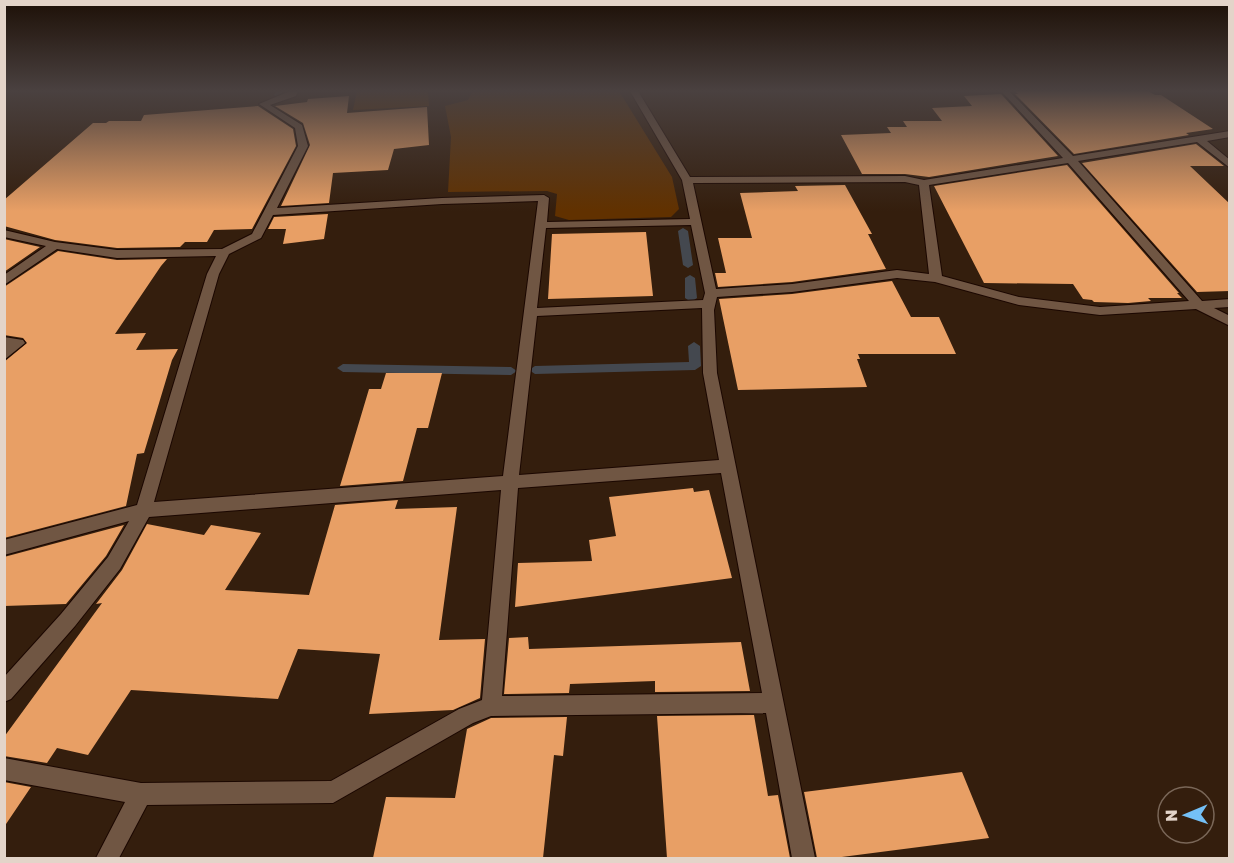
<svg xmlns="http://www.w3.org/2000/svg" width="1234" height="863" font-family="'Golos Text',sans-serif">
	<rect width="100%" height="100%" fill="#341e0d"/>
	<!-- green -->
	<path fill="#613100" d="M 357,91 L 428,91 L 429,106 L 353,110 Z
		M 473,91 L 619,91 L 672,177 L 679,209 L 671,217 L 569,220 L 555,216 L 557,194 L 547,191 L 448,192 L 451,137 L 445,106 L 468,100 Z"/>
	<g fill="none" stroke-linecap="round" stroke-linejoin="round">
		<!-- stream -->
		<path fill="#44484f" fill-rule="evenodd" d="M 276,91 L 284,91 L 278,97 L 274,95 Z
			M 683,228 L 688,231 L 693,265 L 688,268 L 683,265 L 678,231 Z
			M 690,275 L 695,278 L 697,298 L 691,302 L 685,298 L 685,278 Z
			M 694,342 L 700,346 L 701,366 L 695,370 L 535,374 L 529,370 L 535,366 L 689,362 L 688,346 Z
			M 343,364 L 511,367 L 517,371 L 511,375 L 343,372 L 337,368 Z"/>
	</g>
	<!-- building -->
	<path fill="#e89f65" d="M 1015,91 L 1148,91 L 1155,95 L 1161,95 L 1213,129 L 1186,133 L 1189,135 L 1074,154 L 1015,94 L 1018,94 Z
		M 1001,94 L 1058,156 L 929,177 L 905,174 L 862,174 L 841,135 L 891,133 L 887,127 L 907,127 L 903,121 L 942,121 L 932,108 L 972,106 L 964,96 Z
		M 349,96 L 347,113 L 427,107 L 429,145 L 394,149 L 388,170 L 333,173 L 329,203 L 281,206 L 310,145 L 303,123 L 275,106 L 307,102 L 308,99 Z
		M 258,106 L 293,129 L 296,146 L 252,229 L 214,230 L 207,242 L 185,242 L 180,247 L 117,248 L 55,240 L 4,226 L 4,200 L 93,123 L 106,123 L 109,121 L 141,121 L 144,115 Z
		M 1196,144 L 1224,166 L 1190,166 L 1230,204 L 1230,291 L 1197,292 L 1082,163 Z
		M 1067,165 L 1179,293 L 1177,293 L 1182,298 L 1148,298 L 1151,301 L 1128,303 L 1094,302 L 1092,300 L 1083,299 L 1073,284 L 984,283 L 934,186 Z
		M 845,185 L 872,234 L 868,234 L 886,269 L 792,282 L 718,287 L 715,273 L 726,273 L 718,238 L 752,238 L 740,193 L 798,191 L 795,186 Z
		M 328,214 L 324,239 L 283,244 L 286,229 L 268,229 L 274,217 Z
		M 646,232 L 653,296 L 548,299 L 552,234 Z
		M 4,239 L 40,247 L 4,272 Z
		M 58,251 L 117,260 L 167,259 L 161,266 L 115,334 L 146,333 L 136,350 L 178,349 L 172,360 L 144,453 L 137,454 L 126,506 L 4,538 L 4,362 L 27,343 L 23,338 L 4,335 L 4,287 Z
		M 892,281 L 911,317 L 939,317 L 956,354 L 858,354 L 860,359 L 857,359 L 867,387 L 738,390 L 719,299 L 792,294 Z
		M 386,373 L 442,373 L 428,428 L 417,428 L 403,481 L 340,486 L 369,389 L 381,389 Z
		M 693,488 L 694,492 L 709,490 L 732,578 L 515,607 L 518,563 L 592,561 L 589,540 L 616,536 L 609,497 Z
		M 398,500 L 395,509 L 457,507 L 439,640 L 485,639 L 480,698 L 453,710 L 369,714 L 380,654 L 298,649 L 278,699 L 131,690 L 88,755 L 57,748 L 47,763 L 4,756 L 4,737 L 102,603 L 96,604 L 122,570 L 147,524 L 204,535 L 211,525 L 261,533 L 225,590 L 309,595 L 335,505 Z
		M 124,525 L 106,556 L 66,604 L 4,606 L 4,557 Z
		M 528,637 L 529,649 L 741,642 L 750,691 L 655,692 L 655,681 L 570,684 L 569,693 L 504,694 L 509,638 Z
		M 754,715 L 768,796 L 778,795 L 790,858 L 667,858 L 657,716 Z
		M 567,717 L 563,756 L 554,755 L 543,858 L 373,858 L 386,797 L 455,798 L 467,729 L 491,718 Z
		M 962,772 L 989,838 L 834,858 L 817,858 L 804,792 Z
		M 4,782 L 31,787 L 4,827 Z"/>
	<g fill="none" stroke-linecap="round" stroke-linejoin="round">
		<!-- minor casing -->
		<g stroke="#1b0700" stroke-width="2">
			<path id="minor" d="M 290,91 L 298,91 L 296,96 L 270,105 L 302,125 L 308,146 L 277,208 L 442,198 L 544,195 L 549,198 L 547,222 L 690,219 L 682,180 L 630,91 L 638,91 L 690,177 L 905,176 L 924,180 L 1063,158 L 1001,91 L 1009,91 L 1073,156 L 1230,131 L 1230,137 L 1207,141 L 1230,160 L 1230,168 L 1197,142 L 1078,161 L 1202,301 L 1230,299 L 1230,307 L 1214,308 L 1230,316 L 1230,326 L 1196,309 L 1100,315 L 1019,305 L 935,282 L 897,278 L 792,292 L 717,297 L 714,310 L 717,373 L 815,858 L 792,858 L 766,713 L 491,716 L 473,723 L 333,803 L 147,805 L 119,858 L 96,858 L 125,802 L 4,780 L 4,758 L 141,783 L 331,781 L 459,709 L 482,700 L 501,490 L 149,517 L 120,569 L 75,626 L 11,699 L 4,702 L 4,677 L 61,614 L 108,557 L 129,521 L 4,555 L 4,540 L 137,505 L 207,274 L 216,256 L 117,258 L 57,249 L 4,285 L 4,275 L 46,246 L 4,237 L 4,230 L 55,242 L 117,250 L 222,249 L 252,234 L 298,146 L 295,128 L 259,104 ZM 1068,163 L 1189,301 L 1100,307 L 1019,297 L 942,276 L 929,185 ZM 905,182 L 919,185 L 929,274 L 897,270 L 792,284 L 716,289 L 693,183 ZM 538,201 L 503,476 L 154,502 L 219,274 L 229,254 L 261,238 L 273,215 L 442,204 ZM 691,225 L 705,293 L 703,300 L 537,308 L 546,228 ZM 702,308 L 703,373 L 719,460 L 519,475 L 537,316 ZM 721,473 L 762,693 L 502,696 L 518,488 Z
				M 4,337 L 23,340 L 25,343 L 4,360 Z"/>
		</g>
		<!-- minor -->
		<use href="#minor" fill="#705643" fill-rule="evenodd"/>
	</g>
	<!-- sky -->
	<linearGradient id="sky" x2="0" y2="1"><stop stop-color="#1d1007"/><stop offset="0.43" stop-color="#4a4140"/><stop offset="1" stop-color="#4a4140" stop-opacity="0"/></linearGradient>
	<rect width="1234" height="211" fill="url(#sky)"/>
	<!-- border -->
	<rect width="1234" height="863" fill="none" stroke="#e3d4c9" stroke-width="12"/>
	<!-- north arrow -->
	<g transform="translate(1186 815) rotate(268)"><circle r="28" fill="#341e0d" stroke="#7a6758" stroke-width="1.5"/>
	<path d="M0-4.5L10 22L0 15L-10 22Z" fill="#74c0f6"/>
	<text y="-9" font-size="16" font-weight="bold" text-anchor="middle" fill="#e3d4c9">N</text>
	</g>
</svg>
